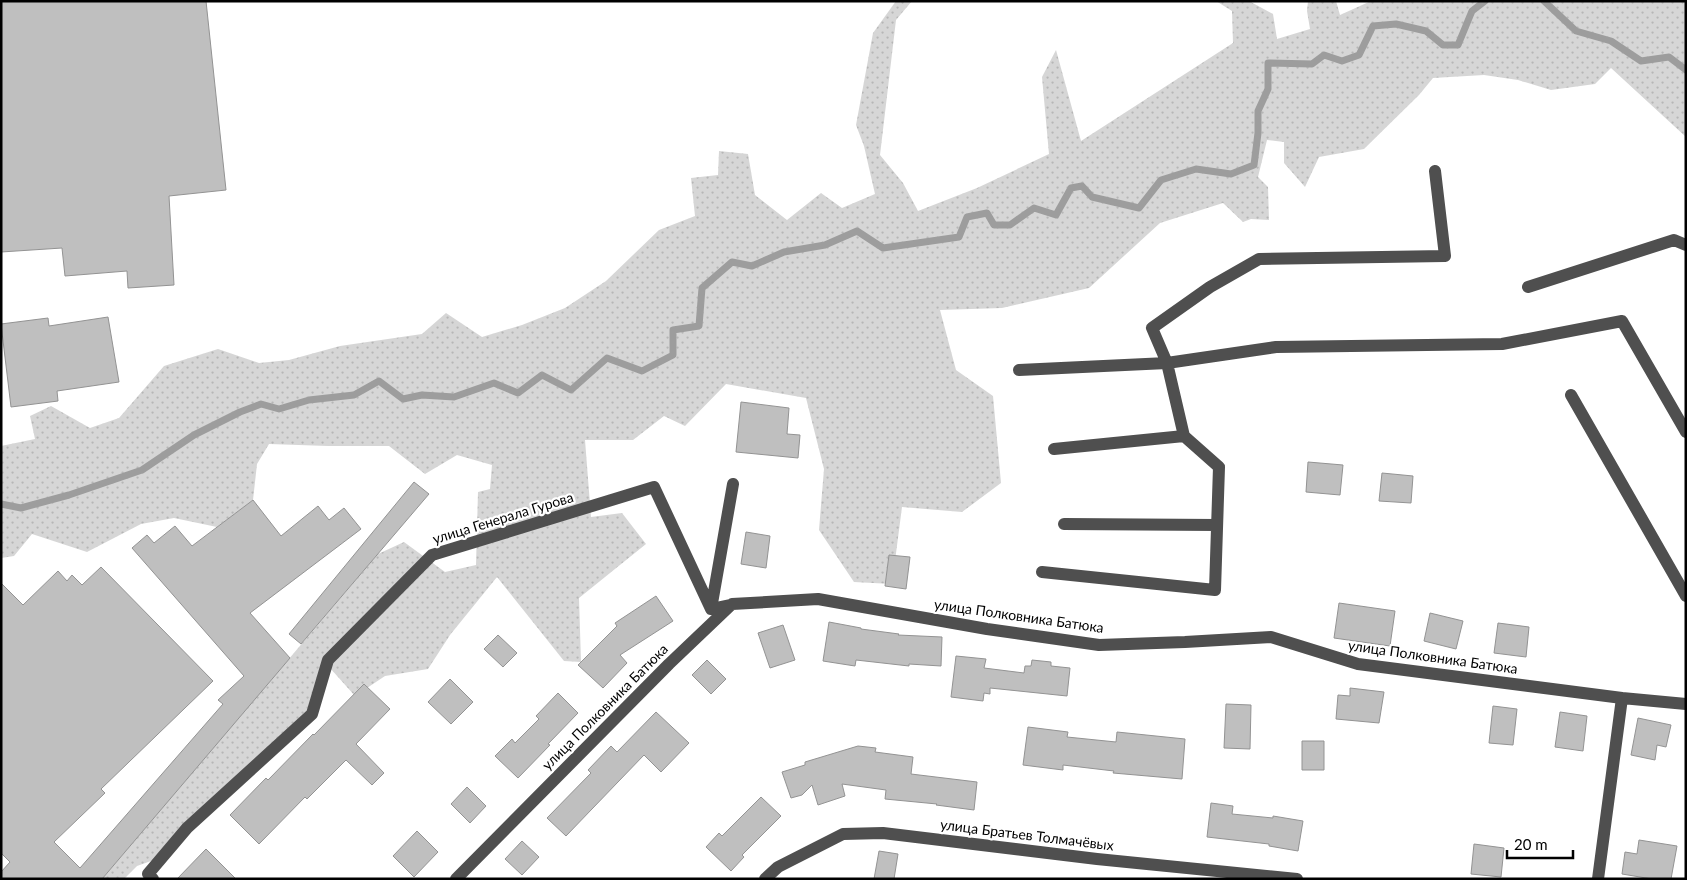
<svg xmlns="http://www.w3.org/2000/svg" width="1687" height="880" font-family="Lato,sans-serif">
	<defs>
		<pattern id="grass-dots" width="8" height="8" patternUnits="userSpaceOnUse" patternTransform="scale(1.25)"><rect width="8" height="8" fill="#d6d6d6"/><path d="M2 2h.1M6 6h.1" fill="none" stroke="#b6b6b6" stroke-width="1.8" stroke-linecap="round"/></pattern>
	</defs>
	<rect width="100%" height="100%" fill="#fff"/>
	<!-- grass -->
	<path fill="url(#grass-dots)" d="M 896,1 L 912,1 L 896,20 L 880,155 L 903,183 L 918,211 L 977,188 L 1049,154 L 1042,77 L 1056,50 L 1081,141 L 1233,43 L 1232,11 L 1216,1 L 1249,1 L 1273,14 L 1277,39 L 1310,29 L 1307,11 L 1308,1 L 1336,1 L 1340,15 L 1371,1 L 1686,1 L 1686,137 L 1611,68 L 1595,84 L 1551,90 L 1518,80 L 1484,75 L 1433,78 L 1419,95 L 1364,149 L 1319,157 L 1305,187 L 1284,163 L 1284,142 L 1267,140 L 1258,177 L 1268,187 L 1269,220 L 1251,219 L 1243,222 L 1223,203 L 1160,223 L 1089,288 L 1002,308 L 940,310 L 956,370 L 993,396 L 1001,483 L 962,512 L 902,507 L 892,584 L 854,582 L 819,530 L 824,469 L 806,398 L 726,384 L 685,426 L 664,416 L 633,440 L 585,440 L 591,517 L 622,513 L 646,544 L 579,598 L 581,662 L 564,661 L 497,577 L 450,635 L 428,669 L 385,676 L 355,696 L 330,668 L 312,714 L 165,856 L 137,866 L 124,879 L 102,879 L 378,554 L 404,542 L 445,572 L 476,565 L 478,492 L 490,489 L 492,465 L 457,455 L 425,474 L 389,446 L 328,446 L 269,444 L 257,464 L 253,500 L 217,527 L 174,518 L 141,524 L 87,552 L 32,534 L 14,556 L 1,558 L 1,446 L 35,439 L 30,416 L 51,406 L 90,428 L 119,418 L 164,366 L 218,349 L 259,363 L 289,360 L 340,346 L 422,334 L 446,313 L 482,337 L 522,325 L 565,308 L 606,281 L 659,230 L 695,216 L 691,178 L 718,175 L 719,151 L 748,154 L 755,195 L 787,220 L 821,193 L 842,208 L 875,194 L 864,146 L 856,125 L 873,33 Z"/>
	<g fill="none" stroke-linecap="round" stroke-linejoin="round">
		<!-- stream -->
		<path stroke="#9d9d9d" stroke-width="7" d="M 1544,1 L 1576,31 L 1611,41 L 1641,61 L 1669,57 L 1686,70
			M 1,504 L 21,508 L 69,495 L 142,470 L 194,435 L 240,412 L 261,404 L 279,409 L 309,400 L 354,395 L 379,381 L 403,399 L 422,395 L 454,397 L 494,383 L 518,393 L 542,375 L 571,390 L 607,358 L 642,371 L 673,355 L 673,330 L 699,326 L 702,288 L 732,262 L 752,266 L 784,252 L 825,245 L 857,231 L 883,248 L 959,237 L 967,217 L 987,213 L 994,225 L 1010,225 L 1034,208 L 1056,215 L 1071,188 L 1082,186 L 1092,197 L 1139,208 L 1161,180 L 1196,169 L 1231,174 L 1254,165 L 1258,133 L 1258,111 L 1268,89 L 1268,63 L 1312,64 L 1324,55 L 1342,61 L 1359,55 L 1373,26 L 1396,24 L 1426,31 L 1443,45 L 1458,45 L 1472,11 L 1485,1"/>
	</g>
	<!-- building -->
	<path fill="#bfbfbf" stroke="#939393" d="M 1,1 L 206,1 L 226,190 L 169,196 L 174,285 L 128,288 L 127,271 L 65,276 L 62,248 L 1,252 Z
		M 108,317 L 119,382 L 57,391 L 58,401 L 11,407 L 1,324 L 48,318 L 49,326 Z
		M 741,402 L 789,408 L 787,434 L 800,435 L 798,458 L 736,452 Z
		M 1308,462 L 1343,465 L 1340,495 L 1306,492 Z
		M 1382,473 L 1413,476 L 1411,503 L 1379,501 Z
		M 414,482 L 429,494 L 301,644 L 289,634 Z
		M 253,500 L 281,536 L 318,506 L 329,520 L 344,508 L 361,529 L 250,613 L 290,658 L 102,879 L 1,879 L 1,872 L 10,862 L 1,853 L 1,583 L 23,605 L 58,571 L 67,581 L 72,575 L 82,585 L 101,567 L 213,681 L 101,789 L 105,793 L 54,842 L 80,868 L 223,704 L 218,700 L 244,676 L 132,548 L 147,535 L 154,543 L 175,526 L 192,546 Z
		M 746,532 L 770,536 L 766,568 L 741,564 Z
		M 889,555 L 910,557 L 906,589 L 885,586 Z
		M 656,596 L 673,621 L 620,655 L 627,663 L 603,688 L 578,665 L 617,626 L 615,623 Z
		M 1339,603 L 1395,611 L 1390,646 L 1334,638 Z
		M 1430,613 L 1463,621 L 1456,649 L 1424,641 Z
		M 829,622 L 861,628 L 861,629 L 899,634 L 898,635 L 942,637 L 941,666 L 909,664 L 909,666 L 856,660 L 855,666 L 823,661 Z
		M 1498,623 L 1529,627 L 1526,657 L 1494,653 Z
		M 783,625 L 795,660 L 770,668 L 758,633 Z
		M 498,635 L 517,653 L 503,667 L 484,649 Z
		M 956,656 L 986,659 L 984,668 L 1024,673 L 1025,666 L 1031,666 L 1032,660 L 1051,662 L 1051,666 L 1070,668 L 1067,696 L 990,688 L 990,694 L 984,693 L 983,701 L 951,697 Z
		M 707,660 L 726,679 L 711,694 L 692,675 Z
		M 450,679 L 473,702 L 451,724 L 428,702 Z
		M 364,684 L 390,709 L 356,744 L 384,773 L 372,785 L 346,760 L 307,799 L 305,797 L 259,844 L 230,815 L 266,778 L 268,780 L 313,734 L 314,735 Z
		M 1350,688 L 1384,692 L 1379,723 L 1336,719 L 1338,695 L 1350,696 Z
		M 558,693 L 578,713 L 548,744 L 550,745 L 518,778 L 495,756 L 512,739 L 515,743 L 539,719 L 536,716 Z
		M 1226,704 L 1251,705 L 1250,749 L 1224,748 Z
		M 1493,706 L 1517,709 L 1513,745 L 1489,743 Z
		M 656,712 L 689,743 L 661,772 L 644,755 L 566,836 L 547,818 L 591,773 L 588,770 L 611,746 L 617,752 Z
		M 1560,712 L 1587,716 L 1583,751 L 1555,747 Z
		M 1638,718 L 1671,725 L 1666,747 L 1657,745 L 1655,760 L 1631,755 Z
		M 1028,727 L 1068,732 L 1067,737 L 1116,742 L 1117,732 L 1185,739 L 1182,779 L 1113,773 L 1114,771 L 1063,765 L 1063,770 L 1023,765 Z
		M 1302,741 L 1324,741 L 1324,770 L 1302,770 Z
		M 858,746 L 876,748 L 875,752 L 913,757 L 911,774 L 977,782 L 974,810 L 936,805 L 937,804 L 885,799 L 886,790 L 842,784 L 845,796 L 818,805 L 812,785 L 802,795 L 791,798 L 782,772 L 805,765 L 805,762 Z
		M 467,787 L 486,806 L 470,823 L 451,804 Z
		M 761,797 L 781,816 L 742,855 L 744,857 L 731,871 L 706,847 L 719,833 L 722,836 Z
		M 1211,803 L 1233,806 L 1232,814 L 1273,818 L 1273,816 L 1303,821 L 1298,851 L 1269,846 L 1269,844 L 1207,837 Z
		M 417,831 L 438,852 L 414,877 L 393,856 Z
		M 1639,840 L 1677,846 L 1671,879 L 1652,879 L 1622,874 L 1625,852 L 1637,854 Z
		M 522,841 L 539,857 L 522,875 L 505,859 Z
		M 1474,844 L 1504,848 L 1501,877 L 1471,874 Z
		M 206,849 L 236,879 L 177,879 Z
		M 879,851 L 898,854 L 894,879 L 874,879 Z"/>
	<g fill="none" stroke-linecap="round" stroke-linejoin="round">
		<!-- minor -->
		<path stroke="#4f4f4f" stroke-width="12" d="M 1435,171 L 1445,256 L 1259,259 L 1210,287 L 1152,328 L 1167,363 L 1276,347 L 1502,344 L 1622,321 L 1686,432
			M 1528,287 L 1674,240 L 1686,245
			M 1019,370 L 1167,363 L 1184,436 L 1219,467 L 1215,590 L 1042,572
			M 1571,395 L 1686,596
			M 1054,449 L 1184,436
			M 1064,524 L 1217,525
			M 711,609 L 733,484
			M 153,879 L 148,874 L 187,828 L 312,714 L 328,660 L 432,555 L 654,487 L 711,609 L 730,605
			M 456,879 L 669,664 L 732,604 L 818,599 L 987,629 L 1099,645 L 1185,642 L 1271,637 L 1358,664 L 1622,698 L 1686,704
			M 765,879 L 778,867 L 843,834 L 883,833 L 1097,859 L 1297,879
			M 1598,879 L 1622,698"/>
	</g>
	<g text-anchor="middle" stroke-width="4.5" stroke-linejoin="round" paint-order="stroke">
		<!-- street labels -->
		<g font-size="14" fill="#000" stroke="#fff">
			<text transform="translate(503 518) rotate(-17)" y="5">улица Генерала Гурова</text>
			<text transform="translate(1019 616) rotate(8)" y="5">улица Полковника Батюка</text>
			<text transform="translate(1433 657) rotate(8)" y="5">улица Полковника Батюка</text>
			<text transform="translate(605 707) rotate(-45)" y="5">улица Полковника Батюка</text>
			<text transform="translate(1027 835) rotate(7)" y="5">улица Братьев Толмачёвых</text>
		</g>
	</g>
	<!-- border -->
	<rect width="1687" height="880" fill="none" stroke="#000000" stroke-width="5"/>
	<!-- scale -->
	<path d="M1507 850v8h66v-8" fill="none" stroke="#000000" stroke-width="2.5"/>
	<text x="1514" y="850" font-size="15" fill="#000000" stroke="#ffffff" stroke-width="4" paint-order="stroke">20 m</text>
</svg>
